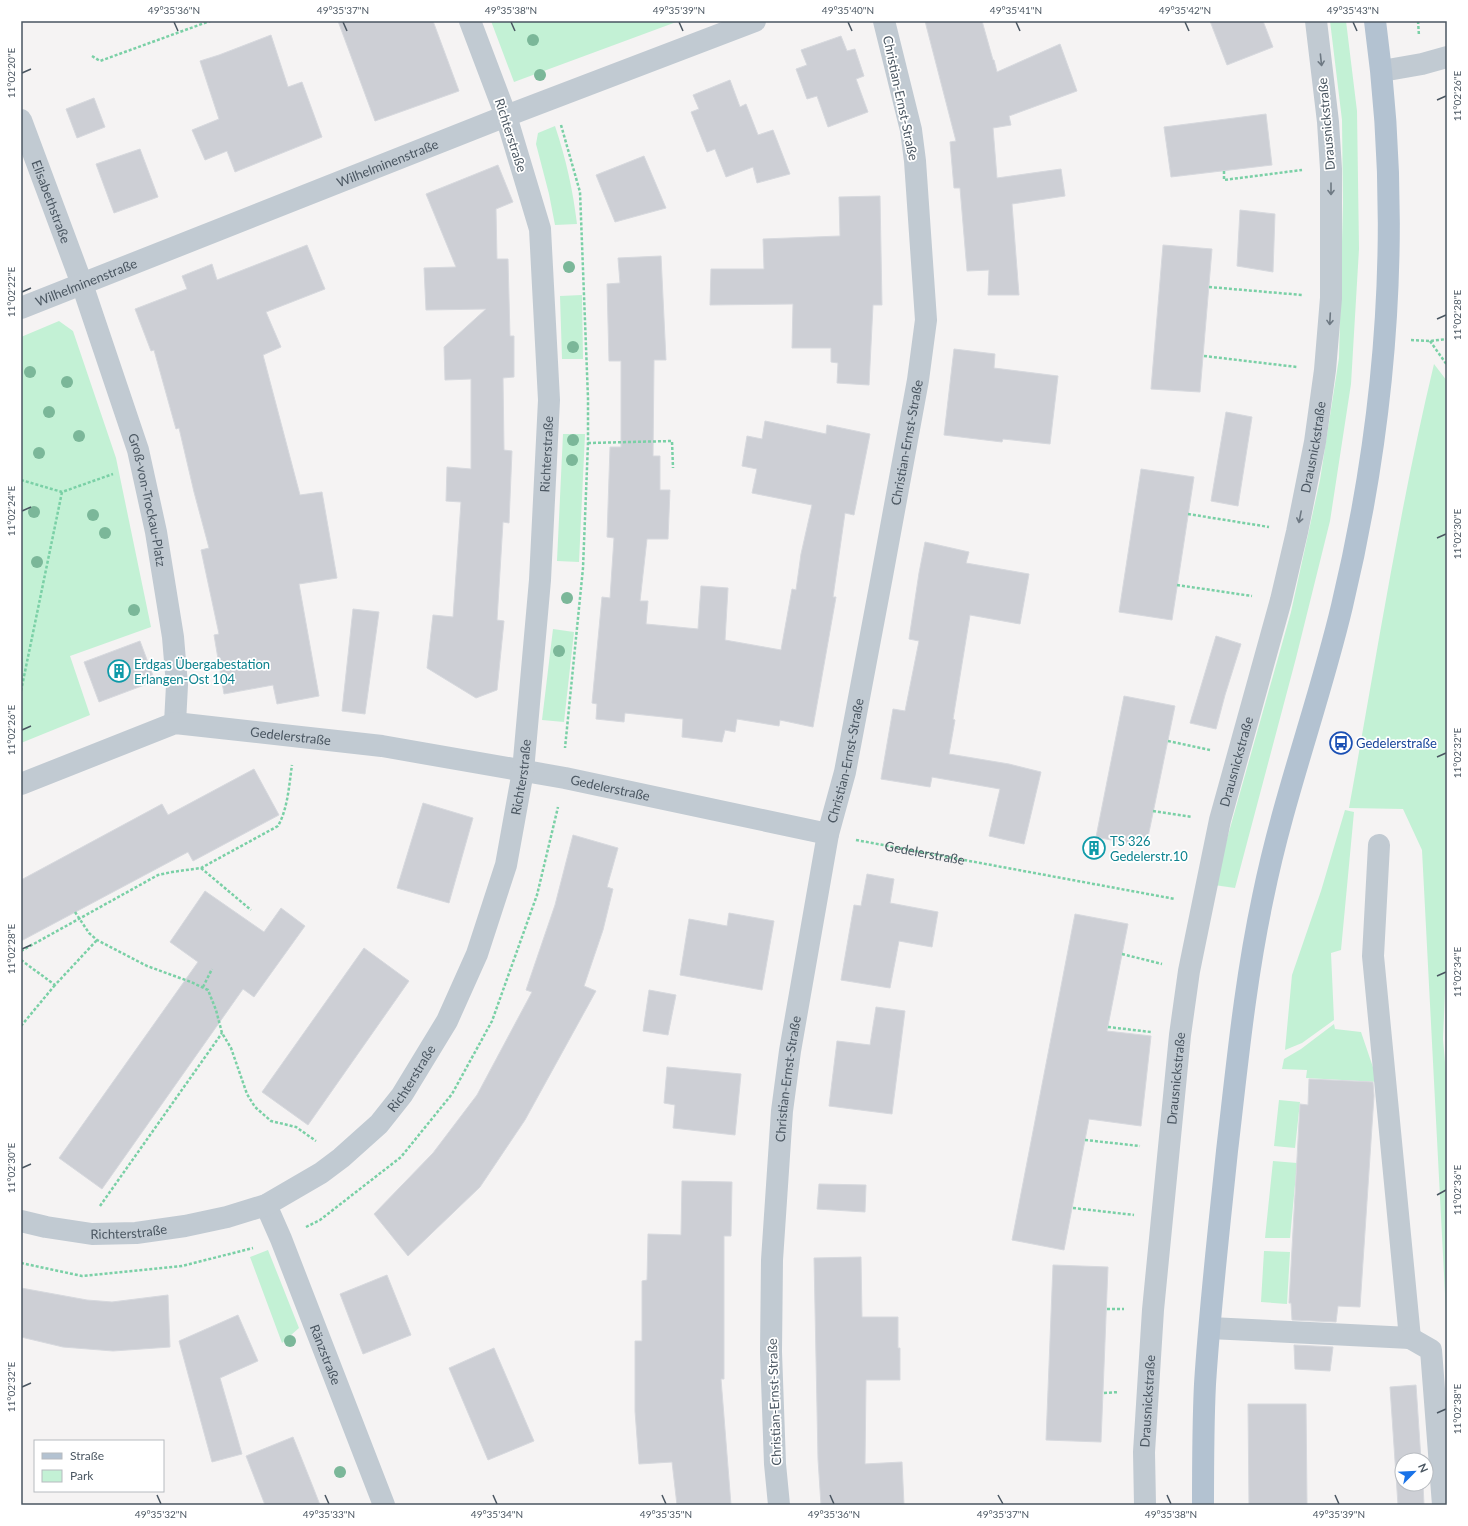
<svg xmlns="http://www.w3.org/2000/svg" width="1468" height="1526" font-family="Lato,sans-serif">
	<rect width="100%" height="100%" fill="#f5f3f3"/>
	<!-- green -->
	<path fill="#c3f1d5" d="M 491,21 L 679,21 L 514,82 Z
		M 1330,21 L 1346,21 L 1357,111 L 1359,249 L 1351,384 L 1330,521 L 1296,658 L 1235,888 L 1214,885 L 1291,612 L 1320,480 L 1339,358 L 1343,203 L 1342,120 Z
		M 555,126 C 566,159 573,190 577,224 L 555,225 L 549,194 L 536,144 L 538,133 Z
		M 582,295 L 583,359 L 562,359 L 560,296 Z
		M 59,321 L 73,331 L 116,458 L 151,627 L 70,656 L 90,715 L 21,743 L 21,337 Z
		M 1434,364 L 1447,381 L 1447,947 L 1443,1039 L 1447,1085 L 1447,1332 L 1422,850 L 1403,809 L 1349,808 C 1376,660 1399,510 1434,364 Z
		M 563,434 L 585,434 L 579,562 L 557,561 Z
		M 553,629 L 574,632 L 564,722 L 542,720 Z
		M 1345,810 L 1354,812 L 1341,950 L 1331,953 L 1334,1020 L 1302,1043 L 1285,1050 L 1292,975 L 1321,891 Z
		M 1334,1024 L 1335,1029 L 1361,1032 L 1378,1082 L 1306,1078 L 1307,1070 L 1282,1069 L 1284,1059 L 1301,1049 Z
		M 1279,1100 L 1300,1102 L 1295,1148 L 1274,1146 Z
		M 1273,1161 L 1297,1163 L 1290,1238 L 1265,1238 Z
		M 268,1250 L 299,1328 L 282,1343 L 250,1257 Z
		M 1264,1251 L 1290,1252 L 1287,1304 L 1261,1302 Z"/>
	<!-- building -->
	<path fill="#cdcfd5" stroke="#d7d9de" d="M 338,21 L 433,21 L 459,91 L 375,121 Z
		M 925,21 L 982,21 L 993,60 L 994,60 L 997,72 L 1060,44 L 1077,91 L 1009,116 L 1011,125 L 993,128 L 997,178 L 1061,169 L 1065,196 L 1012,204 L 1019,295 L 988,295 L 989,270 L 967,271 L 960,188 L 954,188 L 950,142 L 956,141 Z
		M 1210,21 L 1263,21 L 1273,47 L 1227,65 Z
		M 271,35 L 288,87 L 302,82 L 322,137 L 235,172 L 227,151 L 205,160 L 192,130 L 219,119 L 200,61 L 219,55 Z
		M 841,36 L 847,51 L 855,49 L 864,76 L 856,79 L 868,112 L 828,127 L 817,96 L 807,99 L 796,69 L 807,65 L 801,50 Z
		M 730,80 L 740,107 L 746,104 L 758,135 L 773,130 L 790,174 L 757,183 L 753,167 L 726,177 L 715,149 L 707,152 L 691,112 L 699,109 L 693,95 Z
		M 94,98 L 105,127 L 77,138 L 66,109 Z
		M 1266,114 L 1272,165 L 1171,177 L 1164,127 Z
		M 140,149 L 158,197 L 114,213 L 96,164 Z
		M 644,156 L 666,208 L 615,222 L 596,175 Z
		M 498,165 L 513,202 L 496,209 L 497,259 L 508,259 L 510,336 L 514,336 L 514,377 L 503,378 L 504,450 L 512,451 L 509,523 L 503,522 L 497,620 L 504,621 L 497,690 L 476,698 L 427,668 L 433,615 L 453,617 L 461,502 L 446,501 L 447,467 L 471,469 L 471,379 L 445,380 L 444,347 L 486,309 L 426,310 L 424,268 L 456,267 L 426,194 Z
		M 880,196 L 882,305 L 873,305 L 869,385 L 837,383 L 838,363 L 831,362 L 831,348 L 792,348 L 793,304 L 710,305 L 711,269 L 764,269 L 763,239 L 840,236 L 839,197 Z
		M 1240,210 L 1275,214 L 1273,272 L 1237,266 Z
		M 307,245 L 325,289 L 266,312 L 281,347 L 263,355 L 300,495 L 322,492 L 337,578 L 299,584 L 319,696 L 277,704 L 273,685 L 224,694 L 214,635 L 219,634 L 201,550 L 209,548 L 194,492 L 179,428 L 176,429 L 154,350 L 151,351 L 135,309 L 187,289 L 182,276 L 212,264 L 217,280 Z
		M 1163,245 L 1212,249 L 1200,392 L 1151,389 Z
		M 661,256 L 666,360 L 654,360 L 653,456 L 660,456 L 660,490 L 670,490 L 668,539 L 647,539 L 640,601 L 648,601 L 646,624 L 698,629 L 701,586 L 728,588 L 725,640 L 781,650 L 792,589 L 796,590 L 801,554 L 812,505 L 752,493 L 757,469 L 742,466 L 747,436 L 762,439 L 765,421 L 826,434 L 827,425 L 870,434 L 854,515 L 845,513 L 833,597 L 836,597 L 813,727 L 780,720 L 779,726 L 737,719 L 735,732 L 725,730 L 722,742 L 682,737 L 683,719 L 625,713 L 624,722 L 596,719 L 597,704 L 592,703 L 602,597 L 610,598 L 614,538 L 607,537 L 610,447 L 621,447 L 621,361 L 609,361 L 607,284 L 620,283 L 618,258 Z
		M 954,349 L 995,354 L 994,368 L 1058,376 L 1050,444 L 1003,439 L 1002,442 L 944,435 Z
		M 1226,412 L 1252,417 L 1238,506 L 1211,501 Z
		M 1141,469 L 1194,477 L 1172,620 L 1119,612 Z
		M 925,542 L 969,552 L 966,563 L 1029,574 L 1020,624 L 970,615 L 953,719 L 955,720 L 949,754 L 1009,764 L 1041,772 L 1024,844 L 989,836 L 1000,789 L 932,777 L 930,787 L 881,779 L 893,709 L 905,711 L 919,641 L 909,639 L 919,573 Z
		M 353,609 L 379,612 L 365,714 L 342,711 Z
		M 1216,636 L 1241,644 L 1225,695 L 1216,729 L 1190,723 Z
		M 140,641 L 155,681 L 99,702 L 84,662 Z
		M 1124,696 L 1175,706 L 1146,847 L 1096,837 Z
		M 254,769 L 279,815 L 193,861 L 188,852 L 21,941 L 21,880 L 162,804 L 168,815 Z
		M 423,803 L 473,818 L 449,903 L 397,888 Z
		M 573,835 L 618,848 L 607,887 L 613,889 L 603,930 L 584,986 L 596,991 L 525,1120 L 480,1187 L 408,1256 L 374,1214 L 433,1153 L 477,1095 L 532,992 L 526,990 L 555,905 Z
		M 867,874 L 894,879 L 890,903 L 938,912 L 932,947 L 899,941 L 890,988 L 841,980 L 854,905 L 861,906 Z
		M 205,891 L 264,932 L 281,908 L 305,926 L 254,997 L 243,989 L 102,1189 L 59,1158 L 198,962 L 170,942 Z
		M 729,913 L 774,921 L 762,990 L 680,975 L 689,919 L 727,926 Z
		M 1075,914 L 1128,924 L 1107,1031 L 1151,1036 L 1141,1126 L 1089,1119 L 1064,1250 L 1012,1240 Z
		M 364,948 L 409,981 L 308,1125 L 262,1092 Z
		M 649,990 L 676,995 L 668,1035 L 643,1031 Z
		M 876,1007 L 905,1011 L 892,1114 L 829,1106 L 837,1041 L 870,1045 Z
		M 667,1067 L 741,1074 L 735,1135 L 673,1128 L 675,1105 L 664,1103 Z
		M 1309,1079 L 1373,1082 L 1374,1096 L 1360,1307 L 1338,1306 L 1336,1322 L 1292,1320 L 1291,1303 L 1289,1303 L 1300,1104 L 1308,1105 Z
		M 682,1181 L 732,1182 L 731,1236 L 724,1236 L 724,1379 L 721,1379 L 731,1505 L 677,1505 L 672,1462 L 639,1464 L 635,1411 L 635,1341 L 642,1341 L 642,1281 L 647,1280 L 648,1234 L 681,1235 Z
		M 819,1184 L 866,1185 L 865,1212 L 817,1209 Z
		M 861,1257 L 862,1317 L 898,1317 L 898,1348 L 900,1348 L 900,1380 L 866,1380 L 865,1464 L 902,1462 L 904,1505 L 821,1505 L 818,1459 L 814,1258 Z
		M 1053,1265 L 1108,1267 L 1101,1442 L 1046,1440 Z
		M 387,1275 L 411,1335 L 363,1354 L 340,1294 Z
		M 21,1288 L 87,1300 L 112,1302 L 168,1295 L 170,1347 L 113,1351 L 63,1347 L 21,1337 Z
		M 238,1315 L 258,1361 L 220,1378 L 242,1454 L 212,1462 L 179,1341 Z
		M 1294,1345 L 1333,1347 L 1330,1371 L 1295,1369 Z
		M 494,1348 L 534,1441 L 488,1460 L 449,1368 Z
		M 1416,1385 L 1421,1460 L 1402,1460 L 1402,1484 L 1423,1484 L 1424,1505 L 1398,1505 L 1390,1387 Z
		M 1248,1404 L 1306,1404 L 1307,1505 L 1249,1505 Z
		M 293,1437 L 313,1487 L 320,1505 L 265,1505 L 246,1456 Z"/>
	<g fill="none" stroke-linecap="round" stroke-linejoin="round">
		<!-- path -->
		<g stroke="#7ad0a6" stroke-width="2.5" stroke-dasharray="3 2" stroke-linecap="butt">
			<path d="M 1418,21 L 1419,36"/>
			<path d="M 92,56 L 100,61 L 210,21"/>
			<path d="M 561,125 L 580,192 L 588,398 L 588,443 L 583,568 L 565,748"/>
			<path d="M 1224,171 L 1224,180 L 1302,170"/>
			<path d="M 1209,287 L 1302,295"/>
			<path d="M 1411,340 L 1430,341 L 1447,339"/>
			<path d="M 1430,341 L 1447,365"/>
			<path d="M 1204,356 L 1297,367"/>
			<path d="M 588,443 L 672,441 L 673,468"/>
			<path d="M 21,480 L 62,492 L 113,474"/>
			<path d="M 1188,514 L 1269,527"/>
			<path d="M 1177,585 L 1252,596"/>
			<path d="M 21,691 L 62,492"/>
			<path d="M 1168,741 L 1210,750"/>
			<path d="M 1153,811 L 1192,817"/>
			<path id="s1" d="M 856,840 L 1175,899"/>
			<path d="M 201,868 L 251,910"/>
			<path d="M 75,912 L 89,933 L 97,940 L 147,966 L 191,982 L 208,990 L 216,1010 L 222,1033 L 231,1048 L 247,1094 L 255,1107 L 271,1121 L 296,1127 L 316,1141"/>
			<path d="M 21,951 L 158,875 L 172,872 L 201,868 L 278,826 C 288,808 289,785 292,765"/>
			<path d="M 1122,954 L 1162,964"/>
			<path d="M 21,960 L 55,985 L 97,940"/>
			<path d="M 203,987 L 212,969"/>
			<path d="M 21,1026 L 55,985"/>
			<path d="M 1108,1027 L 1151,1032"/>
			<path d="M 1085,1140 L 1140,1146"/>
			<path d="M 100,1206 L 222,1033"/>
			<path d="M 1073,1208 L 1134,1215"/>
			<path d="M 306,1227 L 320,1220 L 401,1157 L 452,1094 L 492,1021 L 537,895 L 558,807"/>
			<path d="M 21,1263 L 82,1276 L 182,1266 L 253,1248"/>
			<path d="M 1107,1309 L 1124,1309"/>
			<path d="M 1104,1393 L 1119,1392"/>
		</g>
		<!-- minor -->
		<g stroke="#c1cad2" stroke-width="22">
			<path d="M 1382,71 L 1422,64 L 1447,57"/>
			<path id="s2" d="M 21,120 L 82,284 L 138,450 L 156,532 L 173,637 L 177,685 L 175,723"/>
			<path id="s3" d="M 21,308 L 506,116 L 755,21"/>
			<path id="s4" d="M 21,784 L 175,723 L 382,746 L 565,778 L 828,834"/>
			<path id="s5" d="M 266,1205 L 281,1239 L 384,1505"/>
			<path id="s6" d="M 21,1221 L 46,1227 L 92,1234 L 136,1233 L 185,1226 L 227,1217 L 266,1205 L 321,1173 L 341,1158 L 379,1124 L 402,1095 L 447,1021 L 477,954 L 506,865 L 523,771 L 540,580 L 549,400 L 540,229 L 506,116 L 470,21"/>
			<path d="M 1210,1328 L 1410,1338 L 1373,956 L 1379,845"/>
			<path d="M 1410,1338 L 1431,1350 L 1443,1505"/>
			<path id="s7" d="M 779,1505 L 775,1464 L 771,1352 L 772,1260 L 782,1111 L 790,1051 L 828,834 L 845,772 L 882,576 L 918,380 L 926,320 L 915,161 L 911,130 L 884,21"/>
			<path id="s8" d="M 1145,1505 L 1144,1452 L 1153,1310 L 1180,1035 L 1189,971 L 1220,820 L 1281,600 L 1297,532 L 1315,442 L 1325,370 L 1331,298 L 1331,169 L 1328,122 L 1316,21"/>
		</g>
		<!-- major -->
		<path stroke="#b3c2d1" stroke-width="22" d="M 1203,1505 C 1203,1465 1203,1424 1205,1384 C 1210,1306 1219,1229 1227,1151 C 1237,1066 1245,981 1263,897 C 1283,798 1319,703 1342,606 C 1388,414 1402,216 1375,21"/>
	</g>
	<!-- trees -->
	<g fill="#7bb799">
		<circle cx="533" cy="40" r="6"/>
		<circle cx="540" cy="75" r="6"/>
		<circle cx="569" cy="267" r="6"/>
		<circle cx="573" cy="347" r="6"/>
		<circle cx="30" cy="372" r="6"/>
		<circle cx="67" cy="382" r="6"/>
		<circle cx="49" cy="412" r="6"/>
		<circle cx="79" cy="436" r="6"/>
		<circle cx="573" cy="440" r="6"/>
		<circle cx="39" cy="453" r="6"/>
		<circle cx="572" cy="460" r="6"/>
		<circle cx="34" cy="512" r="6"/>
		<circle cx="93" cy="515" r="6"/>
		<circle cx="105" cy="533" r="6"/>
		<circle cx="37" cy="562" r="6"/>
		<circle cx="567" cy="598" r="6"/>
		<circle cx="134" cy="610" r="6"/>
		<circle cx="559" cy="651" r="6"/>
		<circle cx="290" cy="1341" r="6"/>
		<circle cx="340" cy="1472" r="6"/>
	</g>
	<!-- one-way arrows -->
	<defs><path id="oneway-shaft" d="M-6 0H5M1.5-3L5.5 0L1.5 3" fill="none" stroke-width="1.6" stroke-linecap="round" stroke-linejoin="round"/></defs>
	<g stroke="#6e7983">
		<use href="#oneway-shaft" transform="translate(1321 60) rotate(84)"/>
		<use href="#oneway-shaft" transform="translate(1331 189) rotate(90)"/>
		<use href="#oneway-shaft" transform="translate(1330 319) rotate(93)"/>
		<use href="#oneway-shaft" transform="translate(1300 517) rotate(101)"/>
	</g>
	<!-- ticks -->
	<path fill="none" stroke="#4a5661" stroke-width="1.5" d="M 174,22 L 178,31M 343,22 L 347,31M 511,22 L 515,31M 679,22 L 683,31M 848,22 L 852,31M 1016,22 L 1020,31M 1185,22 L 1189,31M 1353,22 L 1357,31M 22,73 L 31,69M 1437,100 L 1446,96M 22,292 L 31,288M 1437,319 L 1446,315M 22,511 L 31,507M 1437,538 L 1446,534M 22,730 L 31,726M 1437,757 L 1446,753M 22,949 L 31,945M 1437,976 L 1446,972M 22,1168 L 31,1164M 1437,1195 L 1446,1190M 22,1387 L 31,1383M 1437,1413 L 1446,1409M 157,1495 L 161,1504M 325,1495 L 329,1504M 493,1495 L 497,1504M 662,1495 L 666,1504M 830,1495 L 834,1504M 998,1495 L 1003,1504M 1167,1495 L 1171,1504M 1335,1495 L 1339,1504"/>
	<!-- icons -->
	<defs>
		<g id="building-ring" transform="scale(1.15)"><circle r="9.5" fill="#fff" stroke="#0f9aa8" stroke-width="1.5"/><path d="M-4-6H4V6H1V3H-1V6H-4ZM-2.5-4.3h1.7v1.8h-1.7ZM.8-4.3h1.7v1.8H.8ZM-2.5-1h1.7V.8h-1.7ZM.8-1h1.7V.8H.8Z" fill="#0f9aa8"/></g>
		<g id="bus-ring" transform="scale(1.15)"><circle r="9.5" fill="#fff" stroke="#1a4fb4" stroke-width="1.5"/><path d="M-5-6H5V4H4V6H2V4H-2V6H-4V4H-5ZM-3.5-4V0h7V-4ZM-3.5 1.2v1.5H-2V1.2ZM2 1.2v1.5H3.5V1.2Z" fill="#1a4fb4"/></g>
	</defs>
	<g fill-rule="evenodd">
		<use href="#building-ring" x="119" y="671"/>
		<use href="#bus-ring" x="1341" y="743"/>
		<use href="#building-ring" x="1094" y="848"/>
	</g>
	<g text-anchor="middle" stroke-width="3.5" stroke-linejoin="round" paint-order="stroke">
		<!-- street labels -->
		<g font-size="13" fill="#4a5661" stroke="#fff">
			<text transform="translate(901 98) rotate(78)" y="5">Christian-Ernst-Straße</text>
			<text transform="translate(1326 124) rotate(-95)" y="5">Drausnickstraße</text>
			<text transform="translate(511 135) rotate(72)" y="5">Richterstraße</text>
			<text dy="5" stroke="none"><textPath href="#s3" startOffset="394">Wilhelminenstraße</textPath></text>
			<text dy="5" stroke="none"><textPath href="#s2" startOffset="87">Elisabethstraße</textPath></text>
			<text dy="5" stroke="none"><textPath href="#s3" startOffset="70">Wilhelminenstraße</textPath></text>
			<text dy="5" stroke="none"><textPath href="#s7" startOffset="1075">Christian-Ernst-Straße</textPath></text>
			<text dy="5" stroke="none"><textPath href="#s8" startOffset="1075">Drausnickstraße</textPath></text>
			<text dy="5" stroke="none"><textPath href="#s6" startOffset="1093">Richterstraße</textPath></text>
			<text dy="5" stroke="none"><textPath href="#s2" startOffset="401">Groß-von-Trockau-Platz</textPath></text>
			<text dy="5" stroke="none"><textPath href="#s4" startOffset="282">Gedelerstraße</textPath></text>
			<text dy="5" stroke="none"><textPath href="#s7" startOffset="751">Christian-Ernst-Straße</textPath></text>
			<text dy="5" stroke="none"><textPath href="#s8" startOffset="751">Drausnickstraße</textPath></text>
			<text dy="5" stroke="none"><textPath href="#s6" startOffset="769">Richterstraße</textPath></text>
			<text dy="5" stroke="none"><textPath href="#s4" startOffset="606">Gedelerstraße</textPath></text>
			<text dy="5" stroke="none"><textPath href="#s1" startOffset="70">Gedelerstraße</textPath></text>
			<text dy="5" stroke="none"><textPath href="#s6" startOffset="445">Richterstraße</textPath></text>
			<text dy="5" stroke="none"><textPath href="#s7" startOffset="427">Christian-Ernst-Straße</textPath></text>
			<text dy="5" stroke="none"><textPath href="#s8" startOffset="428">Drausnickstraße</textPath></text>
			<text dy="5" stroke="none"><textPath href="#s6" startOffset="109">Richterstraße</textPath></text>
			<text dy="5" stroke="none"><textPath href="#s5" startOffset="161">Ränzstraße</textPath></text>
			<text transform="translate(774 1402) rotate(-92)" y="5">Christian-Ernst-Straße</text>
			<text dy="5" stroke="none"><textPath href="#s8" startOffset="104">Drausnickstraße</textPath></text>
		</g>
		<!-- culture labels -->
		<g font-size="13" fill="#0d838f" stroke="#fff" text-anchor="start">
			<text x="134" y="669">Erdgas Übergabestation<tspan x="134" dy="15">Erlangen-Ost 104</tspan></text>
			<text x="1110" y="846">TS 326<tspan x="1110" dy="15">Gedelerstr.10</tspan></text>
		</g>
		<!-- transit labels -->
		<g font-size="13" fill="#164399" stroke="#fff" text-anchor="start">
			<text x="1356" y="748">Gedelerstraße</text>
		</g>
	</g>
	<!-- border -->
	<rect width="1468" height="1526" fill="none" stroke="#ffffff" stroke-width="44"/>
	<!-- legend -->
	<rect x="34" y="1440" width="130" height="52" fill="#ffffff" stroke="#b7bbc0"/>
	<rect x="42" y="1453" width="20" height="6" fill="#b3c2d1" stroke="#b7bbc0"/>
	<text x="70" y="1460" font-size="12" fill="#4a5661">Straße</text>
	<rect x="42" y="1470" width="20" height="12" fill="#c3f1d5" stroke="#b7bbc0"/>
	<text x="70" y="1480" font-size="12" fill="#4a5661">Park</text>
	<!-- north arrow -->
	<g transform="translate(1414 1472) rotate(66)"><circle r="19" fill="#ffffff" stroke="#b7bbc0"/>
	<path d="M0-3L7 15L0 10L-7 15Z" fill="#1a73e8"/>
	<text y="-6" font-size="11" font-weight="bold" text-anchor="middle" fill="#4a5661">N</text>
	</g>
	<rect x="22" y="22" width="1424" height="1482" fill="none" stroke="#4a5661" stroke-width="1.5"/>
	<g font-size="10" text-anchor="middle" fill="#4a5661">
		<text x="174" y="14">49°35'36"N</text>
		<text x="343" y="14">49°35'37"N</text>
		<text x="511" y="14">49°35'38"N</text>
		<text x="679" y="14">49°35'39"N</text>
		<text x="848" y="14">49°35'40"N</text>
		<text x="1016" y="14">49°35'41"N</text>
		<text x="1185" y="14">49°35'42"N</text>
		<text x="1353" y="14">49°35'43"N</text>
		<text transform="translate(11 73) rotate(-90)" y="4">11°02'20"E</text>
		<text transform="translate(1457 96) rotate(-90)" y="4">11°02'26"E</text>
		<text transform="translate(11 292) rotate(-90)" y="4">11°02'22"E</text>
		<text transform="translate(1457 315) rotate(-90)" y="4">11°02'28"E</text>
		<text transform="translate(11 511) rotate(-90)" y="4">11°02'24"E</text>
		<text transform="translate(1457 534) rotate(-90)" y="4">11°02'30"E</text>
		<text transform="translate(11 730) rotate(-90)" y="4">11°02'26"E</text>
		<text transform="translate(1457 753) rotate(-90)" y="4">11°02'32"E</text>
		<text transform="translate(11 949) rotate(-90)" y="4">11°02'28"E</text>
		<text transform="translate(1457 972) rotate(-90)" y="4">11°02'34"E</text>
		<text transform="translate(11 1168) rotate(-90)" y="4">11°02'30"E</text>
		<text transform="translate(1457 1190) rotate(-90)" y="4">11°02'36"E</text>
		<text transform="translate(11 1387) rotate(-90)" y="4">11°02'32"E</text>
		<text transform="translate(1457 1409) rotate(-90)" y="4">11°02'38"E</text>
		<text x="161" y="1518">49°35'32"N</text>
		<text x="329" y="1518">49°35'33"N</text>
		<text x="497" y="1518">49°35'34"N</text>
		<text x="666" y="1518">49°35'35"N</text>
		<text x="834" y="1518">49°35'36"N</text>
		<text x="1003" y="1518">49°35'37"N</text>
		<text x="1171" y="1518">49°35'38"N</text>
		<text x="1339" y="1518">49°35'39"N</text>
	</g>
</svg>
